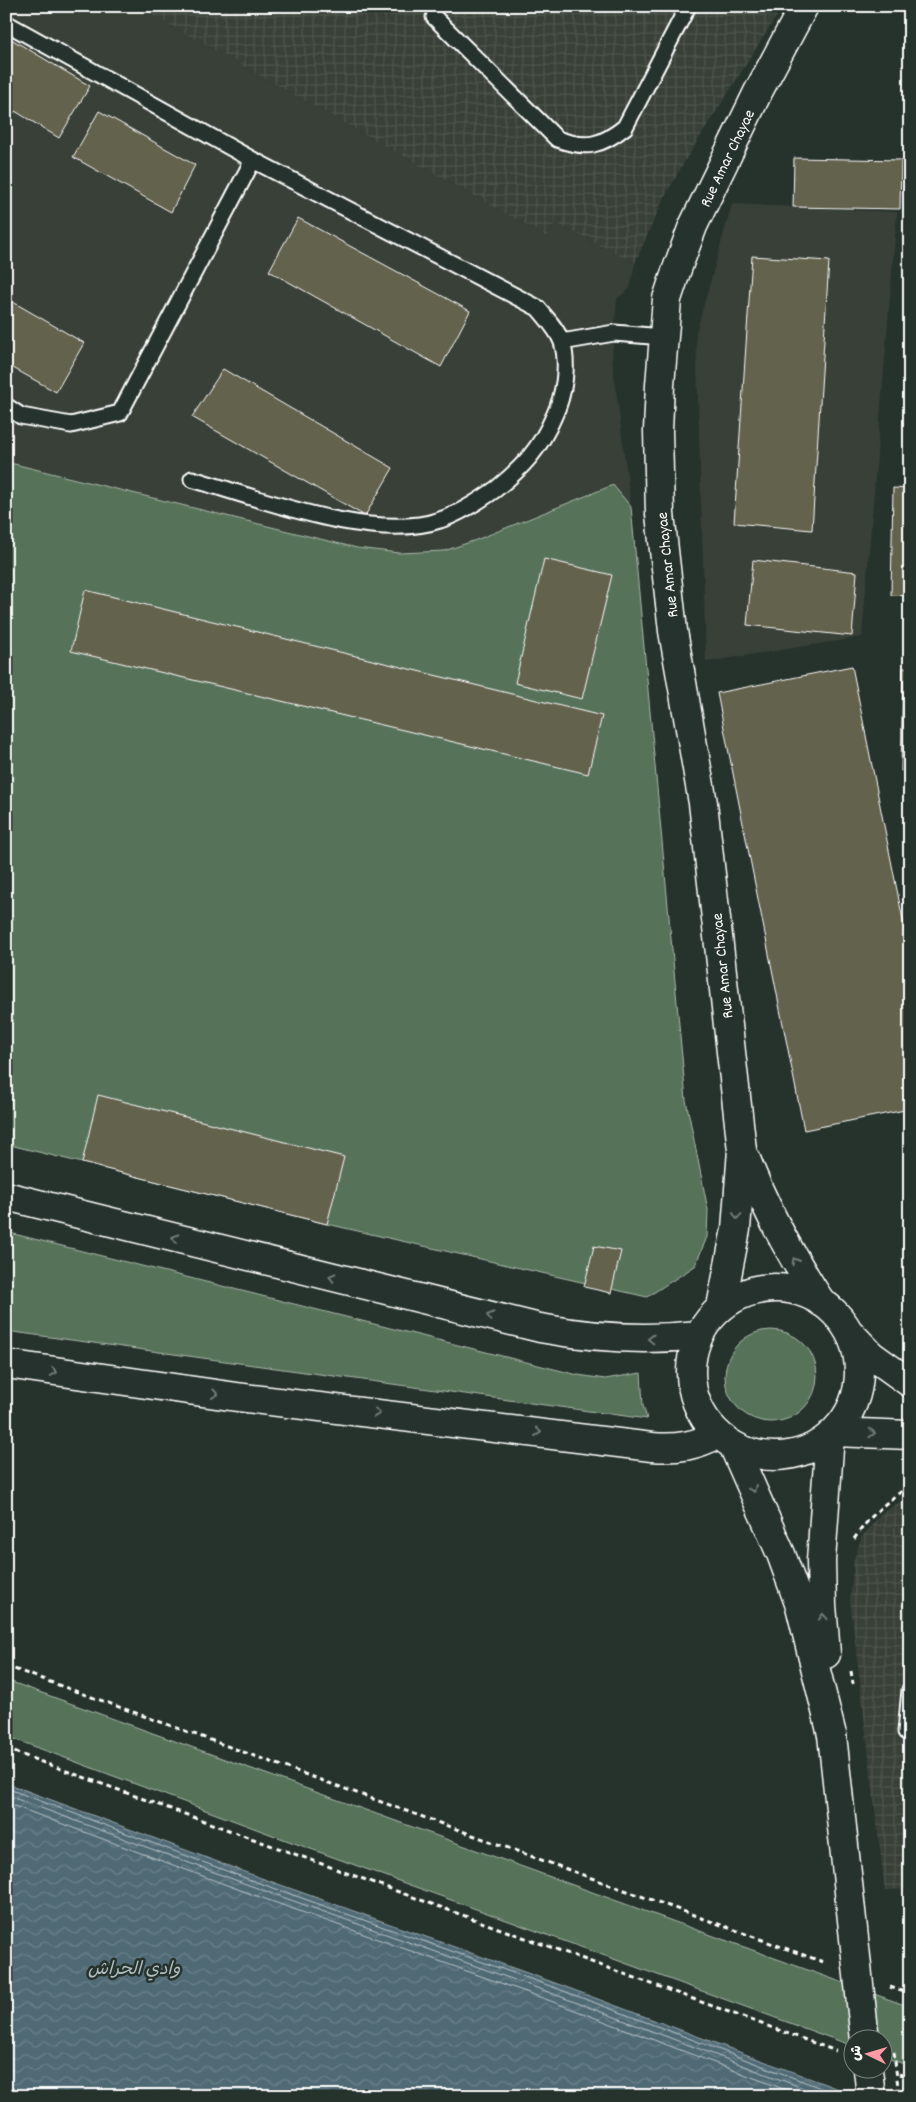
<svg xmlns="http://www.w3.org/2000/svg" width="916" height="2102" font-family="Dekko,'Playpen Sans Arabic',sans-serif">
	<defs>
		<pattern id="industrial-grid" width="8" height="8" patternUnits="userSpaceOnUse" patternTransform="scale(1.25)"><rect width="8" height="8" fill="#394137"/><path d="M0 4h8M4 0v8" fill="none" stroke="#4d544b"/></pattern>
		<pattern id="water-waves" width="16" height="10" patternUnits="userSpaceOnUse" patternTransform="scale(1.25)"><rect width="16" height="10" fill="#506a75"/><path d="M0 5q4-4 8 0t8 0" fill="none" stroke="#6a808a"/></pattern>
	</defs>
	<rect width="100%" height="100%" fill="#26332d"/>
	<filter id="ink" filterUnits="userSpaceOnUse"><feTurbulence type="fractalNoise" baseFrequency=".02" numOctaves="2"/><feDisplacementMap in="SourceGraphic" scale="10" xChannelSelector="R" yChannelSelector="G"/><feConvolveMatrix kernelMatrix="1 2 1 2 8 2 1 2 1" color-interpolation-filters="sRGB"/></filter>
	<g filter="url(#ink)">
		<!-- built -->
		<path fill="#394137" d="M 6,6 L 136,6 L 547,237 L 555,223 L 635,263 L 630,288 L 617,299 L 612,358 L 631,507 L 613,485 L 476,540 L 444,551 L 399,553 L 357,548 L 6,462 Z
			M 732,204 L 897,212 L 862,637 L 706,662 L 696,333 Z"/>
		<!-- industrial -->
		<path fill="url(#industrial-grid)" d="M 136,6 L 783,6 L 683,164 L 663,200 L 635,263 L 555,223 L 547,237 Z
			M 910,1496 L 910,1889 L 885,1890 L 850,1600 L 854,1560 L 861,1538 L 882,1513 Z"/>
		<!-- green -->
		<path fill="#57735a" stroke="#abb9ac" d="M 6,462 L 357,548 L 399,553 L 444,551 L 476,540 L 613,485 L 631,507 L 686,1100 L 708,1210 L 707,1237 L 695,1266 L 647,1297 L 327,1224 L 6,1144 Z
			M 6,1232 L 578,1375 L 605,1379 L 641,1373 L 643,1405 L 647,1419 L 6,1331 Z
			M725 1376a46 46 0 1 1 92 0a46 46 0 1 1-92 0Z
			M 6,1680 L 910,2007 L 910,2066 L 884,2057 L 884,2040 L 854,2040 L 853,2046 L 286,1840 L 6,1736 Z"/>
		<!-- water -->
		<path fill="url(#water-waves)" stroke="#96a6ac" d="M 6,1783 L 250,1874 L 555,1983 L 857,2096 L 6,2096 Z"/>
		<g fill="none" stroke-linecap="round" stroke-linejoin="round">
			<!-- shore -->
			<path stroke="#b9c3c8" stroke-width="1" d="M 6,1788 L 248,1879 L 553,1987 L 842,2096
				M 6,1795 L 246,1884 L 551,1993 L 824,2096
				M 6,1803 L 243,1891 L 548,2000 L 802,2096"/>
		</g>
		<!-- building -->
		<path fill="#64624e" stroke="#fff" d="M 6,36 L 90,86 L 59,138 L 15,111 L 6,127 Z
			M 99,111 L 195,165 L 171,212 L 73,157 Z
			M 794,158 L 901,160 L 900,209 L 793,207 Z
			M 298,218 L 470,311 L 441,367 L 269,271 Z
			M 752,256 L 829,261 L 812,530 L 734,523 Z
			M 6,298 L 84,343 L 56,392 L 6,364 Z
			M 223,369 L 393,468 L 365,516 L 192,417 Z
			M 893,488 L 910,489 L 910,596 L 891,595 Z
			M 544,559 L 612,575 L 582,699 L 515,683 Z
			M 753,560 L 857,572 L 852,636 L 747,625 Z
			M 85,590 L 602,716 L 588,774 L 71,651 Z
			M 852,666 L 910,955 L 910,1109 L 804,1130 L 717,693 Z
			M 903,668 L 910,668 L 910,771 L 901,771 Z
			M 909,790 L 910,790 L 910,858 L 908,858 Z
			M 98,1095 L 344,1157 L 327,1224 L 82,1163 Z
			M 594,1246 L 621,1251 L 611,1293 L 584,1287 Z"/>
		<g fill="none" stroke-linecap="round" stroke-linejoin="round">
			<!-- service casing -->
			<g stroke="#fff" stroke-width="19">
				<path id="service" d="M 434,17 L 557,139 C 586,149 600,147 625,127 L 688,6
					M 6,23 L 253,160 L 538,308 C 547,319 557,329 562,342 C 569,365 564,395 554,416 C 540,449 523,467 496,489 C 479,501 459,514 440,520 C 373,543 259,498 192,479
					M 562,342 L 614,333 L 663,337
					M 6,406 L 21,416 L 71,425 L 120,413 L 253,160
					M 906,1732 L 910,1690"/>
			</g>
			<!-- minor casing -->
			<g stroke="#fff" stroke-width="31">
				<g id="minor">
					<path d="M 746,1159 C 766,1210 791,1256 821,1302"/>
					<path id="s1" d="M 721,1307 L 736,1229 L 742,1150 L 703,803 L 673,631 L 660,514 L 658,431 L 660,385 L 667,299 L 677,269 L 693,226 L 758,92 L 804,6"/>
				</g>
			</g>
			<!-- secondary casing -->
			<g stroke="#fff" stroke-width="31">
				<path id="secondary" d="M 6,1196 L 540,1328 C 594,1338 645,1341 699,1335
					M691 1372a84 84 0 1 1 168 0a84 84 0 1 1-168 0Z
					M 850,1333 L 871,1355 L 910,1383
					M 6,1364 L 237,1397 L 652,1447 C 677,1449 696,1446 718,1434
					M 834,1432 L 910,1435
					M 733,1445 L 781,1554 L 800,1606 L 832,1735
					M 826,1654 L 822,1605 L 821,1561 L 830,1435
					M 868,2070 L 871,2096"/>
			</g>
			<!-- path -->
			<path stroke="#fff" stroke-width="3" stroke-dasharray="5 4" stroke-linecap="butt" d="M 854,1539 C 869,1517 887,1500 910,1486
				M 6,1666 L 826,1963
				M 851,1671 L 853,1684
				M 6,1749 L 836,2051
				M 890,1987 L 910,1994
				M 899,2074 L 910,2078"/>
			<!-- service -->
			<use href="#service" stroke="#26332d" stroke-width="15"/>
			<!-- minor -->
			<use href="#minor" stroke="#26332d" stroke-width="28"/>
			<!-- secondary -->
			<use href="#secondary" stroke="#26332d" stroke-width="28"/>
			<!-- secondary-bridge casing -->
			<g stroke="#fff" stroke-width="31" stroke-linecap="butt">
				<path id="secondary-bridge" d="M 832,1735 L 865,2040"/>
			</g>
			<!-- path-bridge -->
			<path stroke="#fff" stroke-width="3" stroke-dasharray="5 4" stroke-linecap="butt" d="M 894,2052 L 899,2096"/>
			<!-- secondary-bridge -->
			<use href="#secondary-bridge" stroke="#26332d" stroke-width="28"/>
		</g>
		<!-- one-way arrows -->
		<defs><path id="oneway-chevron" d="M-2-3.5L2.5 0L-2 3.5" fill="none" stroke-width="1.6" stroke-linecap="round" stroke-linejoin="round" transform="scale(1.25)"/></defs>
		<g stroke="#727a76">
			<use href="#oneway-chevron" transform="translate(737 1216) rotate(97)"/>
			<use href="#oneway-chevron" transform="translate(175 1238) rotate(-166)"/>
			<use href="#oneway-chevron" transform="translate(795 1261) rotate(-120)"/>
			<use href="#oneway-chevron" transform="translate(332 1277) rotate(-166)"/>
			<use href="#oneway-chevron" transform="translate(490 1316) rotate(-166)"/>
			<use href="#oneway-chevron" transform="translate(651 1339) rotate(-179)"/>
			<use href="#oneway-chevron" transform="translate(54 1372) rotate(9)"/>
			<use href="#oneway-chevron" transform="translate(215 1394) rotate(8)"/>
			<use href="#oneway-chevron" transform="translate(377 1413) rotate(7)"/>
			<use href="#oneway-chevron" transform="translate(538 1432) rotate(7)"/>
			<use href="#oneway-chevron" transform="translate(872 1433) rotate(2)"/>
			<use href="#oneway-chevron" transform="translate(753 1489) rotate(65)"/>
			<use href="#oneway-chevron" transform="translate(823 1617) rotate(-94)"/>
		</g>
	</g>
	<g text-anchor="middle" stroke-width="5" stroke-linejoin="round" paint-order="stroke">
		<!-- street labels -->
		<g font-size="16" fill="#fff" stroke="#26332d">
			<text dy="6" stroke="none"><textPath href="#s1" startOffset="1169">Rue Amar Chayae</textPath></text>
			<text transform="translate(666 565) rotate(-96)" y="6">Rue Amar Chayae</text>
			<text transform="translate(721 966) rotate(-96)" y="6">Rue Amar Chayae</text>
		</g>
		<!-- water labels -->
		<g font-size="18" font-style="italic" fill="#b0bcc1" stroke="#26332d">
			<text x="134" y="1974">وادي الحراش</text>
		</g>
	</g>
	<!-- margin -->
	<rect width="916" height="2102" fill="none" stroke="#26332d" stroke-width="25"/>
	<rect x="12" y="12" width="891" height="2077" fill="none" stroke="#fff" stroke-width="2" filter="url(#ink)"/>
	<!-- north arrow -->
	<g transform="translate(868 2054) rotate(275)"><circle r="24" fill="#26332d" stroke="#7d8581"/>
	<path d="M0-4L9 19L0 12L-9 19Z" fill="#ff9aa2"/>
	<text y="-8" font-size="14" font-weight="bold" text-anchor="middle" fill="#ffffff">ش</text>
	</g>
</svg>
